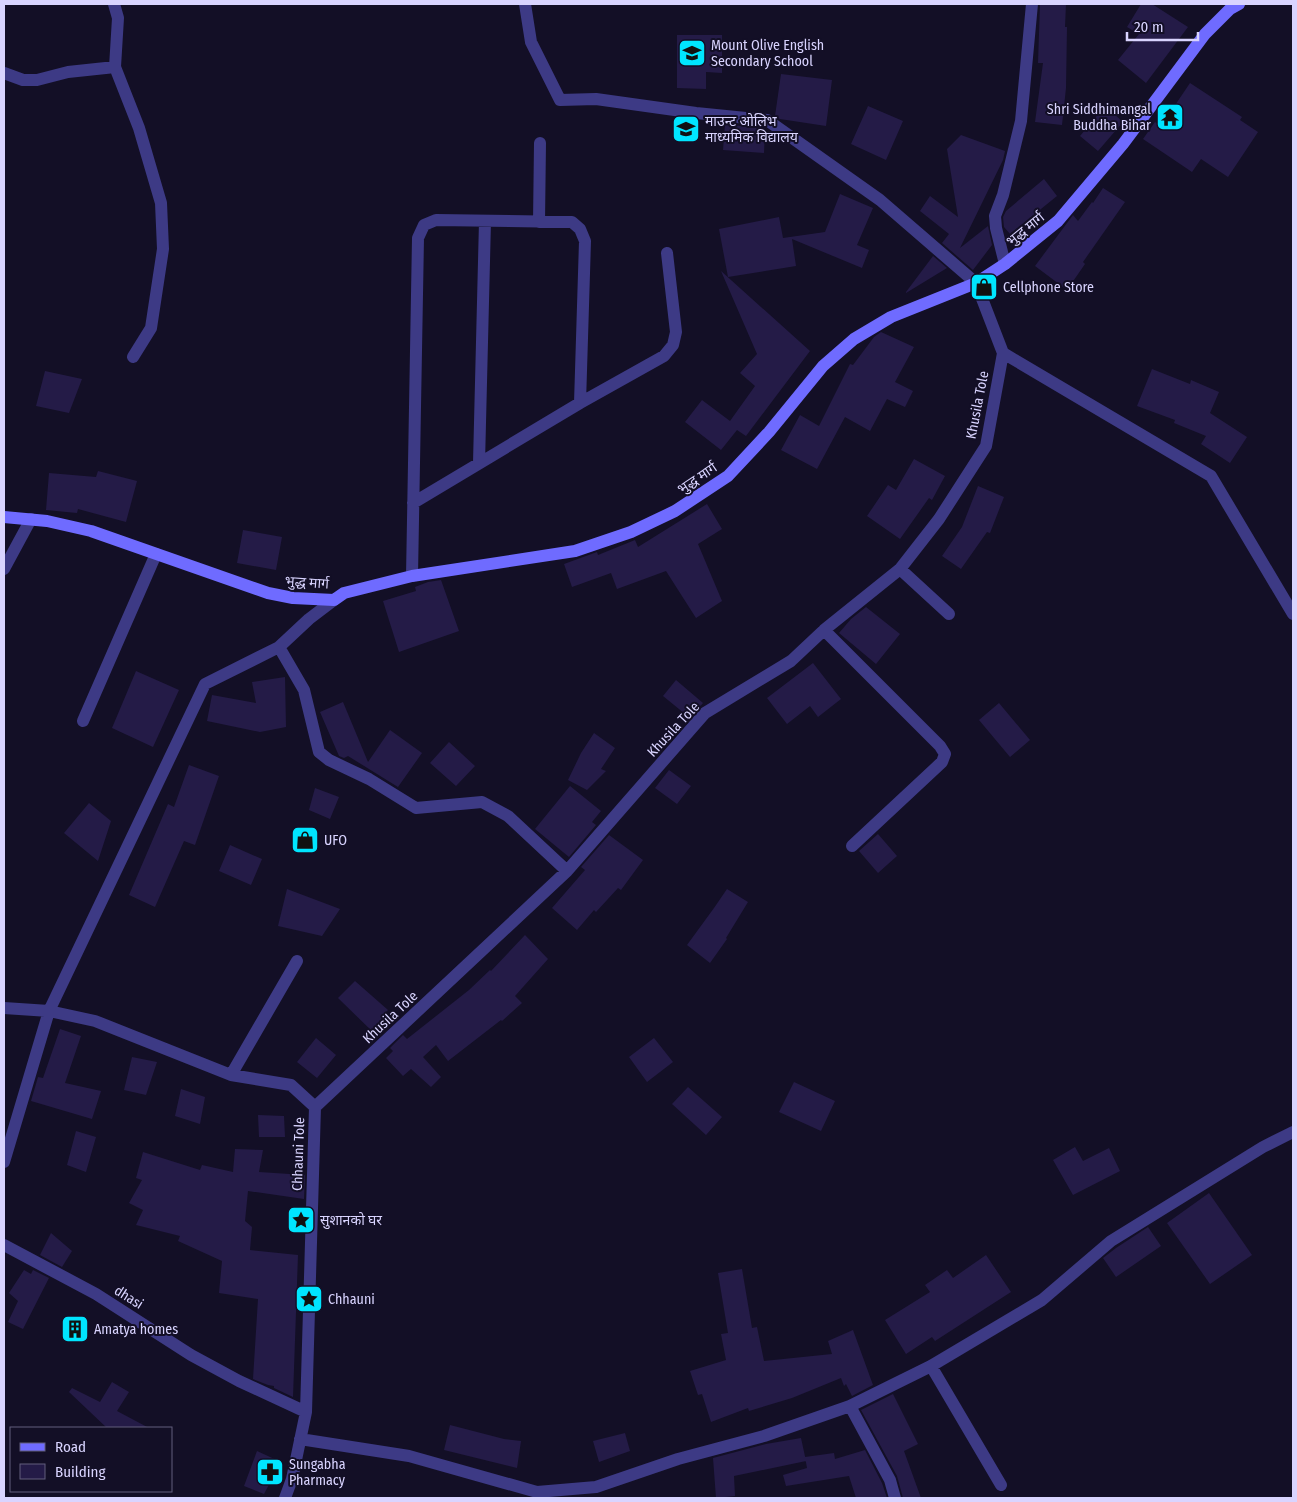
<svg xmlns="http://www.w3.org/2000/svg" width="1297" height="1502" font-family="'Fira Sans Condensed','Noto Sans Devanagari',sans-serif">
	<rect width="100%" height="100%" fill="#130f26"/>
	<!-- building -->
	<path fill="#241b47" d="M 1040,4 L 1066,4 L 1065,27 L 1067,27 L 1066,88 L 1062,125 L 1035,122 L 1043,63 L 1038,63 Z
		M 1141,4 L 1152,4 L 1188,27 L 1146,83 L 1118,60 L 1139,34 L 1127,27 Z
		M 677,35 L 722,35 L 722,73 L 706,72 L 706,89 L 677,88 Z
		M 781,74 L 832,80 L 826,126 L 780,119 L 775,116 Z
		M 1190,83 L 1242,117 L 1240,120 L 1258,132 L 1228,177 L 1201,159 L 1192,172 L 1143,139 L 1155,122 L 1161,126 Z
		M 868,106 L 903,121 L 886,160 L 851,144 Z
		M 1105,106 L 1123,122 L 1098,151 L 1080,136 Z
		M 725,124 L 765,129 L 764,153 L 723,150 Z
		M 961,135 L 1005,151 L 1003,160 L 960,248 L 988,226 L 992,245 L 973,270 L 942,243 L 949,234 L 920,211 L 930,196 L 958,217 L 947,149 Z
		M 1044,179 L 1057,196 L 1010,234 L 1004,227 L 1003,217 L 1006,211 Z
		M 1103,188 L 1125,202 L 1083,262 L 1085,264 L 1067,290 L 1035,266 L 1073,215 L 1078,221 L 1092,202 L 1093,203 Z
		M 840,194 L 873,208 L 857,245 L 869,250 L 862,268 L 792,239 L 796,266 L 728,277 L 719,229 L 779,217 L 783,238 L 825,232 Z
		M 933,256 L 947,268 L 906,293 L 906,292 Z
		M 721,271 L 810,351 L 746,436 L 737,430 L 721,450 L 685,422 L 702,400 L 730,421 L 755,386 L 740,373 L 757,354 Z
		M 881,332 L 914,347 L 895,382 L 913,391 L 905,407 L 887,399 L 870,431 L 845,417 L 817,469 L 781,450 L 800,415 L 819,426 L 850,364 L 853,365 L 874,337 Z
		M 1152,369 L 1190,384 L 1191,380 L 1219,392 L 1210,413 L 1247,437 L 1230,463 L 1201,444 L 1206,436 L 1174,423 L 1175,420 L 1137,406 Z
		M 45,371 L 82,379 L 69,413 L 36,406 Z
		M 914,459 L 945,476 L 932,500 L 929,498 L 900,539 L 867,516 L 888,485 L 896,490 Z
		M 98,471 L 137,481 L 126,522 L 78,509 L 77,513 L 46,510 L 49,473 L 96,477 Z
		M 978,486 L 1004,497 L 990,533 L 987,532 L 961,569 L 942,556 L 962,527 Z
		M 707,504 L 722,529 L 698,544 L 722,601 L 696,618 L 666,571 L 617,589 L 611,573 L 572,587 L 564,564 L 597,552 L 598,555 L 635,540 L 638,547 Z
		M 243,530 L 282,537 L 276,570 L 237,563 Z
		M 441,580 L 459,631 L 399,652 L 383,601 L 416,591 L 415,587 L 428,582 Z
		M 866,607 L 900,634 L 876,664 L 839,633 L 851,619 Z
		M 813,663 L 841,699 L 818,717 L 810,706 L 787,724 L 767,698 Z
		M 136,671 L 179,690 L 153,747 L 112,728 Z
		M 285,677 L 286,727 L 260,732 L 207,721 L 212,695 L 256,703 L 252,682 Z
		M 676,680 L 703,703 L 690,718 L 663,696 Z
		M 343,702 L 368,762 L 390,730 L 422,753 L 398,787 L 348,756 L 344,758 L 339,756 L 320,712 Z
		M 999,703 L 1030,740 L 1010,757 L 979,720 Z
		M 594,733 L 615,748 L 601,769 L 606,771 L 587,790 L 568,780 L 581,753 Z
		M 449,742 L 475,766 L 456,786 L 430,763 Z
		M 189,765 L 219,776 L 195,845 L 184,841 L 155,907 L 129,895 L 168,804 L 174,807 Z
		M 669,770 L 691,786 L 677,804 L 655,788 Z
		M 570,786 L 601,811 L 592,822 L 596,825 L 569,857 L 535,829 Z
		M 315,788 L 339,797 L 330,819 L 309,810 Z
		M 89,803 L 111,821 L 98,861 L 64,833 Z
		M 878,834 L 897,856 L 878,873 L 859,851 Z
		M 609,835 L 643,860 L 621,890 L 618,888 L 596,912 L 594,910 L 577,930 L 552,908 L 585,870 L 581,867 Z
		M 230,845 L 262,859 L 251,885 L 219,871 Z
		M 287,889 L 340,909 L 322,936 L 278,926 Z
		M 727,889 L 748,902 L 726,938 L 727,939 L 710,963 L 687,945 L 714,908 Z
		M 525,935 L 548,959 L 515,996 L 522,1003 L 502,1021 L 501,1020 L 448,1061 L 436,1045 L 423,1057 L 441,1077 L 431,1087 L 411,1069 L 403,1076 L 386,1058 L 393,1051 L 390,1048 L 403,1035 L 407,1039 L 469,990 L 490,970 L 491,971 Z
		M 355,981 L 388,1010 L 384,1014 L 392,1023 L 378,1037 L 338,998 Z
		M 60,1029 L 81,1036 L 65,1083 L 101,1091 L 92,1119 L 31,1101 L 38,1077 L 43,1078 Z
		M 316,1038 L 336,1055 L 317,1078 L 297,1062 Z
		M 654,1038 L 673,1062 L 647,1082 L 629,1057 Z
		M 132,1057 L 157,1062 L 146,1095 L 124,1090 Z
		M 794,1082 L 835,1101 L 821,1131 L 779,1112 Z
		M 688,1087 L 722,1117 L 706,1135 L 672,1104 Z
		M 181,1089 L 205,1097 L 200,1124 L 175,1116 Z
		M 258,1115 L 284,1116 L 285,1137 L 259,1137 Z
		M 76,1131 L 96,1137 L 86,1172 L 67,1165 Z
		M 1075,1147 L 1083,1161 L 1109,1148 L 1120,1171 L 1073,1195 L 1053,1160 Z
		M 235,1149 L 263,1150 L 259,1172 L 305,1175 L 304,1199 L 248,1191 L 245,1221 L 252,1227 L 250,1250 L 298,1255 L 293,1397 L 274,1388 L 274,1386 L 268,1385 L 253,1379 L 258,1299 L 219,1293 L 222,1261 L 178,1241 L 180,1236 L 136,1225 L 143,1210 L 129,1203 L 142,1180 L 136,1178 L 143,1152 L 200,1170 L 202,1165 L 233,1172 Z
		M 1209,1193 L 1252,1255 L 1210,1284 L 1167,1223 Z
		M 1148,1227 L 1161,1246 L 1116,1277 L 1103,1258 L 1116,1248 Z
		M 51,1233 L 72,1251 L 62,1267 L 40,1255 Z
		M 986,1255 L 1011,1292 L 935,1341 L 932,1337 L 906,1354 L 885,1320 L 930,1292 L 925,1285 L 947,1270 L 953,1278 Z
		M 742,1269 L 752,1328 L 757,1327 L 764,1361 L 832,1354 L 828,1341 L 853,1330 L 873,1385 L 852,1396 L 846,1384 L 844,1386 L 841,1378 L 792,1398 L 749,1411 L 748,1408 L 711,1422 L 702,1394 L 698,1395 L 690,1371 L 726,1360 L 721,1334 L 728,1333 L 718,1273 Z
		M 24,1270 L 31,1274 L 33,1270 L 49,1278 L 23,1329 L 8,1322 L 18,1301 L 9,1293 Z
		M 112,1382 L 129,1392 L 117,1411 L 149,1428 L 107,1428 L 69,1392 L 72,1388 L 100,1402 Z
		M 893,1394 L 918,1444 L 904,1451 L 921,1498 L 903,1498 L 897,1476 L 861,1410 Z
		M 450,1425 L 504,1439 L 521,1441 L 517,1468 L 444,1450 Z
		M 625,1433 L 630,1451 L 599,1462 L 593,1441 Z
		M 801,1438 L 806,1461 L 734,1476 L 735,1496 L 716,1498 L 713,1458 L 766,1444 Z
		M 865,1450 L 882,1483 L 887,1498 L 856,1498 L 849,1476 L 786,1486 L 783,1475 L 807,1468 L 805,1457 L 834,1453 L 835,1459 Z
		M 257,1451 L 281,1462 L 264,1494 L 244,1486 Z"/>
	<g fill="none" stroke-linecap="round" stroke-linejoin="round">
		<!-- lane -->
		<path stroke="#3d3a85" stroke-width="12" d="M 83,721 L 156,554"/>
		<!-- street -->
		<path stroke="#3d3a85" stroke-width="12" d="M 114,4 L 118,18 L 115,67 L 139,128 L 161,203 L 163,249 L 151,328 L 133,357
			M 525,4 L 531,42 L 560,100 L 596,99 L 696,113 L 767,120 L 880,200 L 976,283 L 1003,353 L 1211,476 L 1293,614
			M 4,73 L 23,80 L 37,80 L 68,72 L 115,67
			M 539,222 L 540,143
			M 1005,264 L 996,228 L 995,216 L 1003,195 L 1021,121 L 1032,4
			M 479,463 L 485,221
			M 413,503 L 580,403 L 664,356 L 673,345 L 676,332 L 667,253
			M 4,569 L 31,519
			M 900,569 L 949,614
			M 412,576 L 418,238 L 424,225 L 436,220 L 572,222 L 580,229 L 585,241 L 580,403
			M 824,630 L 940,746 L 945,754 L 942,762 L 852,846
			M 279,647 L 304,690 L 319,752 L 329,760 L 369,779 L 416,808 L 482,802 L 508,816 L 567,871
			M 4,1008 L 49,1011 L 95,1021 L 231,1075 L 291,1085 L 315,1107
			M 231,1075 L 297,961
			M 315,1107 L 567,871 L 705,713 L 791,661 L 824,630 L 900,569 L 939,519 L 986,446 L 1003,353
			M 4,1162 L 49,1011 L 205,684 L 279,647 L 309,619 L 334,600
			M 4,1245 L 96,1294 L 191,1355 L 239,1381 L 306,1412
			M 931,1366 L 1001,1485
			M 850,1406 L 890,1480 L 895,1498
			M 300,1439 L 409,1456 L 537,1492 L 596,1487 L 678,1459 L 764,1436 L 850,1406 L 931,1366 L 1042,1300 L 1111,1241 L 1263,1147 L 1293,1132
			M 285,1498 L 292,1479 L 306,1412 L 315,1107"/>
		<!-- secondary -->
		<path stroke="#6f6bff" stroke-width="12" d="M 4,517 L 47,521 L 91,531 L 268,593 L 293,598 L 334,600 L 344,593 L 412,576 L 575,551 L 631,532 L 675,511 L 728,476 L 769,432 L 823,366 L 854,339 L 891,317 L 976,283 L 1005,264 L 1058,221 L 1123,144 L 1205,34 L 1230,9 L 1239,4"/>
	</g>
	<!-- icons -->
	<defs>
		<g id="school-square" transform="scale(1.4375)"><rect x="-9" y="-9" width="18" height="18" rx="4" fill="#00e5ff" stroke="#130f26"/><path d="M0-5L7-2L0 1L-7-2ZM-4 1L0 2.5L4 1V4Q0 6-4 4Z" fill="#111"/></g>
		<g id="temple-square" transform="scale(1.4375)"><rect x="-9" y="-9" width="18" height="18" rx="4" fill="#00e5ff" stroke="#130f26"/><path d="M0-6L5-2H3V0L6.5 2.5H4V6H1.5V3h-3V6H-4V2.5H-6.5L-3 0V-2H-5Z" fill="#111"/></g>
		<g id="shop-square" transform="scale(1.4375)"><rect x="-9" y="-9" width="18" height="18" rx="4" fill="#00e5ff" stroke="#130f26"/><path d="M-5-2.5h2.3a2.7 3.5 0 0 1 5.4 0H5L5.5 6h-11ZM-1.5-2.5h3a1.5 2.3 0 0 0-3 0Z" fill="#111"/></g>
		<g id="sight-square" transform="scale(1.4375)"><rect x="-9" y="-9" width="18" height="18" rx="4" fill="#00e5ff" stroke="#130f26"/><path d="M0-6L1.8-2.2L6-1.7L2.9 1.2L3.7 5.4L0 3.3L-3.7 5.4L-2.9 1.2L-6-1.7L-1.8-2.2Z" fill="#111"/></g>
		<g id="building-square" transform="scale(1.4375)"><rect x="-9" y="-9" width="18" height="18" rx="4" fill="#00e5ff" stroke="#130f26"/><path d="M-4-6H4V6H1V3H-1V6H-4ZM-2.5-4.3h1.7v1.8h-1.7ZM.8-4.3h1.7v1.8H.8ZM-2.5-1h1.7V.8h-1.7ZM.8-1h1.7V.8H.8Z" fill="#111"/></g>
		<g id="pharmacy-square" transform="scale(1.4375)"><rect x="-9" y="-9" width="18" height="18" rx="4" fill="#00e5ff" stroke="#130f26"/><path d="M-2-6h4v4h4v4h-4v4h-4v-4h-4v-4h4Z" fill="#111"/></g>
	</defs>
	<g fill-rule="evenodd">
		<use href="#school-square" x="692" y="53"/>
		<use href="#temple-square" x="1170" y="117"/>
		<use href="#school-square" x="686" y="129"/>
		<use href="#shop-square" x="984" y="287"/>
		<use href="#shop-square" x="305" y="840"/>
		<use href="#sight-square" x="301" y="1220"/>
		<use href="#sight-square" x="309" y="1299"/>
		<use href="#building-square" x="75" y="1329"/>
		<use href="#pharmacy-square" x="270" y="1472"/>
	</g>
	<g text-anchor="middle" stroke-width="4" stroke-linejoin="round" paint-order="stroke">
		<!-- poi labels -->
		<g font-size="14" fill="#d9d4ff" stroke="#130f26" text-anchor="start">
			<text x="711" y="50">Mount Olive English<tspan x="711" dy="16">Secondary School</tspan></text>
			<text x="1151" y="114" text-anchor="end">Shri Siddhimangal<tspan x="1151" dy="16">Buddha Bihar</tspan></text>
			<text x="705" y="126">माउन्ट ओलिभ<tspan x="705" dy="16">माध्यमिक विद्यालय</tspan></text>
			<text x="1003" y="292">Cellphone Store</text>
			<text x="324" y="845">UFO</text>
			<text x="320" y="1225">सुशानको घर</text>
			<text x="328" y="1304">Chhauni</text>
			<text x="94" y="1334">Amatya homes</text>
			<text x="289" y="1469">Sungabha<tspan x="289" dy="16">Pharmacy</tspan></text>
		</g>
		<!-- street labels -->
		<g font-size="14" fill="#d9d4ff" stroke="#130f26">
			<text transform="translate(1025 229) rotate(-39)" y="5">भुद्ध मार्ग</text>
			<text transform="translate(977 405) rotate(-79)" y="5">Khusila Tole</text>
			<text transform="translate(697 478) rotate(-34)" y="5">भुद्ध मार्ग</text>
			<text transform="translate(307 582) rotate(4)" y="5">भुद्ध मार्ग</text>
			<text transform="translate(673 729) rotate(-47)" y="5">Khusila Tole</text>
			<text transform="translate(390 1017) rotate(-43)" y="5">Khusila Tole</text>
			<text transform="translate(298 1154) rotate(-88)" y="5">Chhauni Tole</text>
			<text transform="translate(129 1297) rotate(32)" y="5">dhasi</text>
		</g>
	</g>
	<!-- border -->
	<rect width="1297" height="1502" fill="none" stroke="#d9d4ff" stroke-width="10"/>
	<!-- legend -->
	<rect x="10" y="1427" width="162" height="65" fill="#130f26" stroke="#625e7d"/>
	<rect x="20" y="1443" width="25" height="8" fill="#6f6bff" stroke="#625e7d"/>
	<text x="55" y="1452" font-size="15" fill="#d9d4ff">Road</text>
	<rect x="20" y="1464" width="25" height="15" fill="#241b47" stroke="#625e7d"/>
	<text x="55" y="1477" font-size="15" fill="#d9d4ff">Building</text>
	<!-- scale -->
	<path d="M1127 32v8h71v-8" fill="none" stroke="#d9d4ff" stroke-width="2.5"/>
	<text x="1134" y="32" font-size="15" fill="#d9d4ff" stroke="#130f26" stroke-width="4" paint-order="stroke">20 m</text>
</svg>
